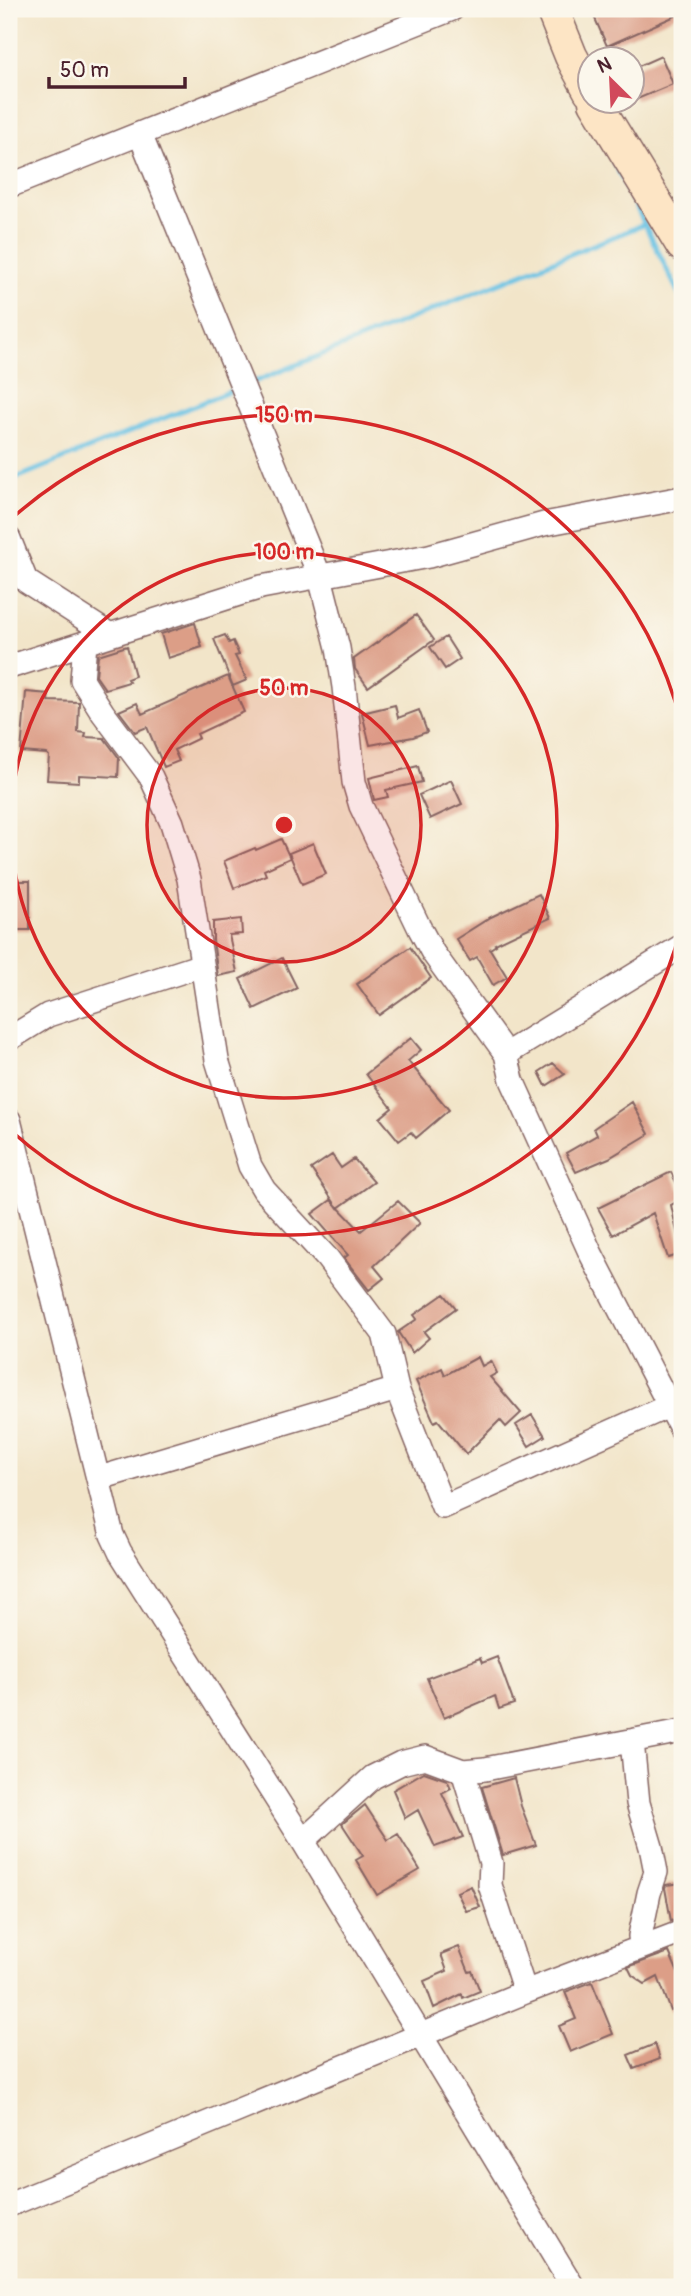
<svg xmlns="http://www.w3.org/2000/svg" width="691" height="2296" font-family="Pangolin,sans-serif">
	<rect width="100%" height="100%" fill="#fbf7ec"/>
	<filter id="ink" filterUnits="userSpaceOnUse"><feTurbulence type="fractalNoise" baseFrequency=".0143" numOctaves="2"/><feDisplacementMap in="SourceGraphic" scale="14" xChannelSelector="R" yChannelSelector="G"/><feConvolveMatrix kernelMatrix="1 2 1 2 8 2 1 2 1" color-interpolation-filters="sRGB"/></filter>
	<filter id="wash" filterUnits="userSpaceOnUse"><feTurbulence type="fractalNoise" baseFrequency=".00686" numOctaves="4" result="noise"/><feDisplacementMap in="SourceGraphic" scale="28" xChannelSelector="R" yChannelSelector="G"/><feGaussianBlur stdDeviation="1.57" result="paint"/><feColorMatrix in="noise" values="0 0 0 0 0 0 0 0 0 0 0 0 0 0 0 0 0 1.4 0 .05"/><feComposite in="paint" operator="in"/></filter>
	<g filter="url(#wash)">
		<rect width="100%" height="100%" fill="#f2e5c9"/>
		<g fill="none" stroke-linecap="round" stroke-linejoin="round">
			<!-- stream -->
			<path stroke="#66c1e3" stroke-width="5" d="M 614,162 L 682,300
				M 249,384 L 645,224
				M 9,481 L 236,389"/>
		</g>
		<g id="blocks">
			<!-- building -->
			<path fill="#dc9e87" d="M 606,9 L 682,9 L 682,13 L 607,46 L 593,14 Z
				M 661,56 L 673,84 L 635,100 L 632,91 L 632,69 Z
				M 416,615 L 434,640 L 368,687 L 355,669 L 354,659 Z
				M 195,623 L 202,647 L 168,658 L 161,634 Z
				M 225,635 L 229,643 L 233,641 L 239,655 L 235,656 L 247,680 L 233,686 L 214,639 Z
				M 446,637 L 460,659 L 445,669 L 430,647 Z
				M 127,646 L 135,676 L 127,679 L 129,682 L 105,689 L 96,676 L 98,655 Z
				M 228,676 L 244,712 L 197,734 L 199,738 L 174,750 L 179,761 L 164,767 L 147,727 L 135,732 L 119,711 L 137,703 L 142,714 Z
				M 26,692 L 49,694 L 48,701 L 79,702 L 78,732 L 86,733 L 85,737 L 104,738 L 119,758 L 118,777 L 79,775 L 79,782 L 47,780 L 49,756 L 47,754 L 21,752 Z
				M 395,705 L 398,718 L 419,710 L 427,732 L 413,737 L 370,745 L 362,713 Z
				M 418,766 L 422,782 L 386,790 L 388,797 L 374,800 L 369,778 Z
				M 451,780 L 462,804 L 430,819 L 419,795 Z
				M 281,839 L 290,858 L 264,870 L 266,875 L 234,888 L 224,861 L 255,848 L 256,850 Z
				M 313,843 L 326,874 L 302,884 L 289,853 Z
				M 15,881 L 30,881 L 30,930 L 9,930 L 9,886 L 15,885 Z
				M 539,894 L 550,918 L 495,944 L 496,945 L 490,949 L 507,977 L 493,985 L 477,957 L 470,961 L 456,939 L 491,917 Z
				M 241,919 L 242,934 L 229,935 L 237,972 L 218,976 L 213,940 L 213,922 Z
				M 410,947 L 431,978 L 379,1015 L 357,984 Z
				M 282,958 L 297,988 L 254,1009 L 240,979 Z
				M 411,1038 L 421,1050 L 408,1061 L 449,1110 L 416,1138 L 411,1132 L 399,1141 L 380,1118 L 392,1108 L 366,1074 Z
				M 553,1063 L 565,1074 L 546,1086 L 539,1072 Z
				M 632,1102 L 649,1134 L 609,1158 L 576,1172 L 566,1153 L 597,1135 L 594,1128 Z
				M 332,1155 L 341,1168 L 354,1159 L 374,1182 L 338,1208 L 311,1169 Z
				M 671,1172 L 682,1194 L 682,1199 L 671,1205 L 682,1254 L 668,1258 L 653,1213 L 613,1235 L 598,1208 Z
				M 331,1200 L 361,1231 L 398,1201 L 420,1223 L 374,1266 L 384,1278 L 369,1290 L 344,1258 L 348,1255 L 312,1214 Z
				M 444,1294 L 456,1308 L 424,1332 L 429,1338 L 412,1353 L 398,1332 L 417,1319 L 414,1315 Z
				M 478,1357 L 482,1366 L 491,1361 L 497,1373 L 490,1377 L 521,1413 L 506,1427 L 500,1420 L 466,1454 L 438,1420 L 434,1422 L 416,1381 L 442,1368 L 445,1375 Z
				M 532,1415 L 545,1436 L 529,1446 L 516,1425 Z
				M 497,1657 L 514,1704 L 499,1709 L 495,1696 L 444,1718 L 427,1678 L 480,1658 L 482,1663 Z
				M 424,1772 L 447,1780 L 451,1788 L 442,1793 L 463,1837 L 435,1847 L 418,1810 L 405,1818 L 393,1790 Z
				M 514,1778 L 521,1806 L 536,1845 L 503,1855 L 482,1787 Z
				M 365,1805 L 388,1840 L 398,1834 L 420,1870 L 377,1895 L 356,1860 L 363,1856 L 342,1824 Z
				M 682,1883 L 682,1918 L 671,1921 L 665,1888 L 666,1885 Z
				M 471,1886 L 480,1907 L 466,1911 L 457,1892 Z
				M 459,1947 L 469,1972 L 472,1971 L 480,1991 L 463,1998 L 462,1994 L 434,2008 L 424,1981 L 447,1971 L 441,1954 Z
				M 669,1952 L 682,1982 L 682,2007 L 671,2011 L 658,1977 L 645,1984 L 632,1975 L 628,1967 Z
				M 592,1982 L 613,2034 L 570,2052 L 559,2026 L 576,2019 L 565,1992 Z
				M 655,2044 L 660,2059 L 634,2069 L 628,2055 Z"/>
		</g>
	</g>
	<g filter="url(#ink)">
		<use href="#blocks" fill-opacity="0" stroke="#856462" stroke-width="2"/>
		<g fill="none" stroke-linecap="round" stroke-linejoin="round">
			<!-- street casing -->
			<g stroke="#856462" stroke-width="26">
				<path id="street" d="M 140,134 L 320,577 L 338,648 L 344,687 L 354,782 L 361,806 L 420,929 L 433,953 L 506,1054 L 512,1080 L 590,1252 L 682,1430
					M 9,186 L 452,9
					M 9,539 L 26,581 L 110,635
					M 85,643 L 82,680 L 103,713 L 151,777 L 172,823 L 189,879 L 217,1060 L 250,1166 L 264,1190 L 327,1258 L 384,1334 L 397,1389 L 443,1507 L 682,1400
					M 9,667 L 261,587 L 429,556 L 544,524 L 682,498
					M 9,1039 L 48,1015 L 202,965
					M 506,1054 L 682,946
					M 9,1120 L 112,1535 L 120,1552 L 303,1841 L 573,2287
					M 100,1478 L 397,1389
					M 632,1741 L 638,1803 L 651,1847 L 656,1872 L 649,1893 L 640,1936 L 641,1946
					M 463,1771 L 491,1863 L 490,1885 L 525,1992
					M 303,1841 L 373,1777 L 401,1763 L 425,1757 L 463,1771 L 485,1769 L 682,1731
					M 9,2205 L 525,1992 L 682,1932"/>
			</g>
			<!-- secondary casing -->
			<g stroke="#856462" stroke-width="35">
				<path id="secondary" d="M 552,9 L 571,56 L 590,91
					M 595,102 L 682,245"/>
			</g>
			<!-- street -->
			<use href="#street" stroke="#fff" stroke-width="23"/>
			<!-- secondary -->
			<use href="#secondary" stroke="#fde5c5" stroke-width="32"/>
		</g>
	</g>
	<!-- distance rings -->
	<circle cx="284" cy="825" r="137" fill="#d62828" fill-opacity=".12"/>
	<g fill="none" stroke="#d62828" stroke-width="3.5">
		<circle cx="284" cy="825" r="137"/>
		<circle cx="284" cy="825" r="273"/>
		<path d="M682 924A410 410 0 0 1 10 1130M10 520A410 410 0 0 1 682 726"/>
	</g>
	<circle cx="284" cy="825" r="10" fill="#d62828" stroke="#fbf7ec" stroke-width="3.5"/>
	<g font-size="21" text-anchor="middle" font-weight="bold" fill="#d62828" stroke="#fbf7ec" stroke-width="5" stroke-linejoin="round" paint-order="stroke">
		<text x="284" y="422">150 m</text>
		<text x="284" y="559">100 m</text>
		<text x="284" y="695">50 m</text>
	</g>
	<!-- margin -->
	<rect width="691" height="2296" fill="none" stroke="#fbf7ec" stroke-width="35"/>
	<!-- north arrow -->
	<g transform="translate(611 80) rotate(336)"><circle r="33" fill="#fbf7ec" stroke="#b4a19f" stroke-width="2"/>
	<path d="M0-5L12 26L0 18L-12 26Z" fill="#d1495b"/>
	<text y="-10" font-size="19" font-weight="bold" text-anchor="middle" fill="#4a1f2b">N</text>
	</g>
	<!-- scale -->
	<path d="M49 77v10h136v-10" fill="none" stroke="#4a1f2b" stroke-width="3.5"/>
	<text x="60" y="77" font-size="21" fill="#4a1f2b" stroke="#fbf7ec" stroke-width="5" paint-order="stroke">50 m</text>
</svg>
